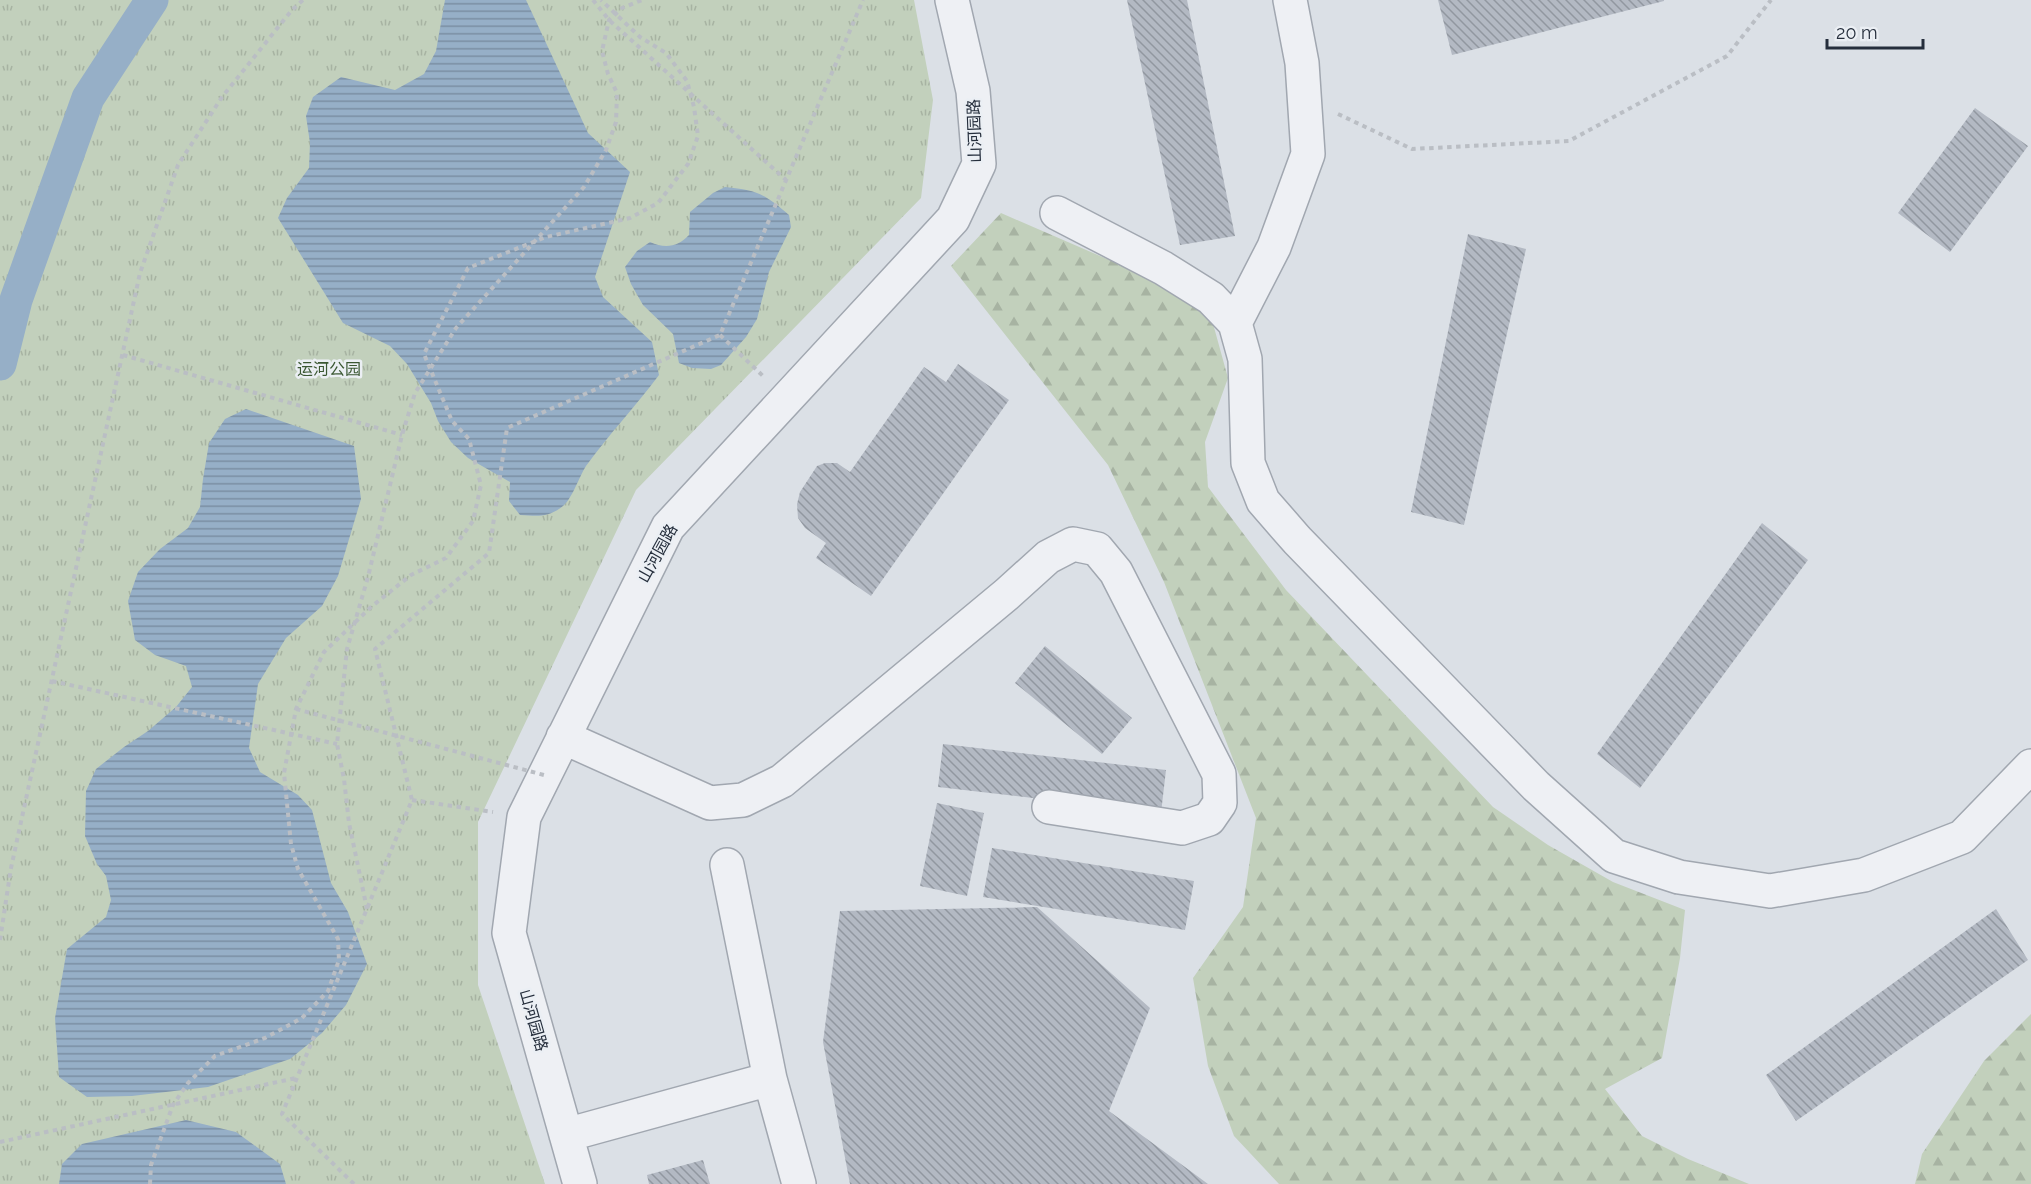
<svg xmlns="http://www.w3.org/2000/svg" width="2031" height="1184" font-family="Raleway,'Noto Sans SC',sans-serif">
	<defs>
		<pattern id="forest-firs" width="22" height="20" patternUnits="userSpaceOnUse" patternTransform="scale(1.5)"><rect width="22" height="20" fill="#c2d0bc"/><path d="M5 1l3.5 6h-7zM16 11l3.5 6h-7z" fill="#a7b3a2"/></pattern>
		<pattern id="park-tufts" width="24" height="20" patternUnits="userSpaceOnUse" patternTransform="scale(1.5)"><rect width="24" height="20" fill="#c2d0bc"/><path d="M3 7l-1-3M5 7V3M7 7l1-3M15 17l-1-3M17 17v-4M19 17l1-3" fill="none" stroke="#a7b3a2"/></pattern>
		<pattern id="water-rules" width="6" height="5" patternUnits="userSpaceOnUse" patternTransform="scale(1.5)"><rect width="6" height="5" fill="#96afc7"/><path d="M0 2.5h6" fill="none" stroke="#7a8fa3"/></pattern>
		<pattern id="building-back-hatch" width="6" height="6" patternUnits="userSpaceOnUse" patternTransform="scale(1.5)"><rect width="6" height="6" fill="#b3b9c3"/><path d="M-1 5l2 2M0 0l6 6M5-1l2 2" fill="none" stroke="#9197a0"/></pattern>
	</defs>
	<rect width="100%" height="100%" fill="#dbe0e6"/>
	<!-- forest -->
	<path fill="url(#forest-firs)" d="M 1001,213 L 1160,282 L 1212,320 L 1228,378 L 1205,442 L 1208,487 L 1286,590 L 1493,807 L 1548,845 L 1613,882 L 1685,910 L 1680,958 L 1662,1058 L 1605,1089 L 1642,1136 L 1688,1159 L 1749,1184 L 1279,1184 L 1234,1136 L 1208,1066 L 1193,978 L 1243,907 L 1256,818 L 1164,582 L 1108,465 L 951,266 Z
		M 2031,1014 L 2031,1184 L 1915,1184 L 1922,1154 L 1984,1061 Z"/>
	<!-- park -->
	<path fill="url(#park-tufts)" d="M 0,0 L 914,0 L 933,100 L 921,198 L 636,490 L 478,822 L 478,985 L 545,1184 L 0,1184 Z"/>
	<!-- water -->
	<path fill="url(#water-rules)" d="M 445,0 L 526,0 L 588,133 L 630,172 L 595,277 L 603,297 L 652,342 L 659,375 C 636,406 609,434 586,466 C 579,477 572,499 563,506 C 548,518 538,516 520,515 L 509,501 L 510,482 L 468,458 L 451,442 L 438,421 L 431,403 L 407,364 L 390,346 L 343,323 L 278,218 L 287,198 L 309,168 L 310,143 L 306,116 L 313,97 L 341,77 L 395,90 L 424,74 L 436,51 Z
		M 725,187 C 757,190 765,194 789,215 L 791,227 L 769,272 L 757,319 L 746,337 L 721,365 L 711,369 L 692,368 L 679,363 L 673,334 L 643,305 L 631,284 L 625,267 L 637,251 L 650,242 C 665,249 678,247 689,235 L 690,212 L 713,193 Z
		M 246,409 L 354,446 L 361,499 L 338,576 L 322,606 L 286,638 L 258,684 L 249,748 L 260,772 L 298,795 L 312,810 L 331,883 L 348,912 L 367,964 L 346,1005 L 322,1033 L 290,1059 L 208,1087 L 132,1096 L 87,1097 L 59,1077 L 55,1018 L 67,949 L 106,917 L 111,900 L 106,876 L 97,864 L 85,836 L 86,791 L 96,769 L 124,747 L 148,731 L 176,707 L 192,687 L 186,666 L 155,655 L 135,640 L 128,601 L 138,572 L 160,549 L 188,528 L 200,507 L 203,479 L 209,443 L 225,419 Z
		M 186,1120 L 236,1132 L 280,1164 L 286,1184 L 59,1184 L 62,1164 L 82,1144 Z"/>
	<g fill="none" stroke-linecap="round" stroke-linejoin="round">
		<!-- canal -->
		<path stroke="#96afc7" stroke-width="33" d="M 0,364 L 16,300 L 88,98 L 152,0"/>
	</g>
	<!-- building -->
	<path fill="url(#building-back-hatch)" d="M 1127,0 L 1187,0 L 1235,236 L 1180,245 Z
		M 1438,0 L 1664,0 L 1664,1 L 1452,55 Z
		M 1975,108 L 2028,146 L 1950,252 L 1898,213 Z
		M 1468,234 L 1526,249 L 1464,525 L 1411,512 Z
		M 958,364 L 1009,400 L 871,596 L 816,558 L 826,543 L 805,528 L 798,518 L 797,504 L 800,492 L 817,466 L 825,463 L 837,463 L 850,472 L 924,367 L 946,382 Z
		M 1762,523 L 1808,560 L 1640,788 L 1597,754 Z
		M 1045,646 L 1132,718 L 1102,754 L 1015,683 Z
		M 943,744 L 1166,770 L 1161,813 L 938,787 Z
		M 937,803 L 984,813 L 967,896 L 920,886 Z
		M 992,848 L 1194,881 L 1185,930 L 983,897 Z
		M 1037,907 L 1150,1008 L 1109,1111 L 1208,1184 L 850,1184 L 823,1042 L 840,911 Z
		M 1996,909 L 2028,960 L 1796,1121 L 1766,1075 Z
		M 703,1160 L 710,1184 L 649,1184 L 647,1175 Z"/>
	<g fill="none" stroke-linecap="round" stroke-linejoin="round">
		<!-- minor casing -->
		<g stroke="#a1a7b0" stroke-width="36">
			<path id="minor" d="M 1057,213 L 1163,268 L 1211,298 L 1235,323 L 1245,359 L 1248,463 L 1263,501 L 1297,540 L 1536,786 L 1614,856 L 1679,877 L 1770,891 L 1864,875 L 1962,837 L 2031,766
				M 1235,323 L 1274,247 L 1308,154 L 1302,63 L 1290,0
				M 563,737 L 710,803 L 743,800 L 782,781 L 1007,594 L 1048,557 L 1073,544 L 1097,549 L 1116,572 L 1219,774 L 1220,803 L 1209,819 L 1182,828 L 1049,807
				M 727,865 L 770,1079 L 799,1184
				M 566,1135 L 770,1079
				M 580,1184 L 509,933 L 524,817 L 668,527 L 953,219 L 979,164 L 973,91 L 952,0"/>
		</g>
		<!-- path -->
		<path stroke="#babec4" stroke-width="4" stroke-dasharray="4.5 4.5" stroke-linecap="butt" d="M 593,0 L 609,20 L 786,180
			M 1338,114 L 1412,149 L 1569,141 L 1727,56 L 1771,0
			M 720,335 L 763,376
			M 123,355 L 402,435
			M 52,681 L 337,744
			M 412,800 L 493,812
			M 367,909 L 349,823 L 344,779 L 337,744 L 347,649 L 368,577 L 402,435 L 415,393 L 456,328 L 584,187 L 606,150 L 616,122 L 617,93 L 608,74 L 602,51 L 609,20 L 622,8 L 642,0
			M 0,940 L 11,868 L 140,273 L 178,165 L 222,97 L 292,10 L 303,0
			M 0,1142 L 296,1078
			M 354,1184 L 282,1114 L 412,800 L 375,649 L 489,553 L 507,428 L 720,335 L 863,0"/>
		<!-- minor -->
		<use href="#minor" stroke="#eef0f4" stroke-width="33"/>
		<!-- path-bridge -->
		<path stroke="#babec4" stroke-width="4" stroke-dasharray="4.5 4.5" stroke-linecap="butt" d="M 296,709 L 544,775
			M 150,1184 L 151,1165 L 173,1105 L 188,1083 L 215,1056 L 265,1038 L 302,1018 L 328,991 L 339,960 L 338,939 L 298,869 L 291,844 L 284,773 L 296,709 L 324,652 L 371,607 L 411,575 L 446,558 L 473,521 L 481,485 L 469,439 L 452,421 L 424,354 L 468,268 L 546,237 L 630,218 L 658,203 L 688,164 L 698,136 L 694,107 L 687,81 L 666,53 L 640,37 L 601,0"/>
	</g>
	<g text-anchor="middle" stroke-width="5" stroke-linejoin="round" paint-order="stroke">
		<!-- street labels -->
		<g font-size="16" fill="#252e3c" stroke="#ebeff4">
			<text transform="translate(974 131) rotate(-92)" y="6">山河园路</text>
			<text transform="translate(657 553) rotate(-61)" y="6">山河园路</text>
			<text transform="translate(534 1020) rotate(74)" y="6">山河园路</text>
		</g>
		<!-- park labels -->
		<g font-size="16" fill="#3b5833" stroke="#ebeff4">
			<text x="329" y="375">运河公园</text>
		</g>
	</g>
	<!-- scale -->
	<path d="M1827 39v9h96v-9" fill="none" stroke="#252e3c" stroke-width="3"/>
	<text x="1836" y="39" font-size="18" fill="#252e3c" stroke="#ebeff4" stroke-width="4.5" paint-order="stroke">20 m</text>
</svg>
